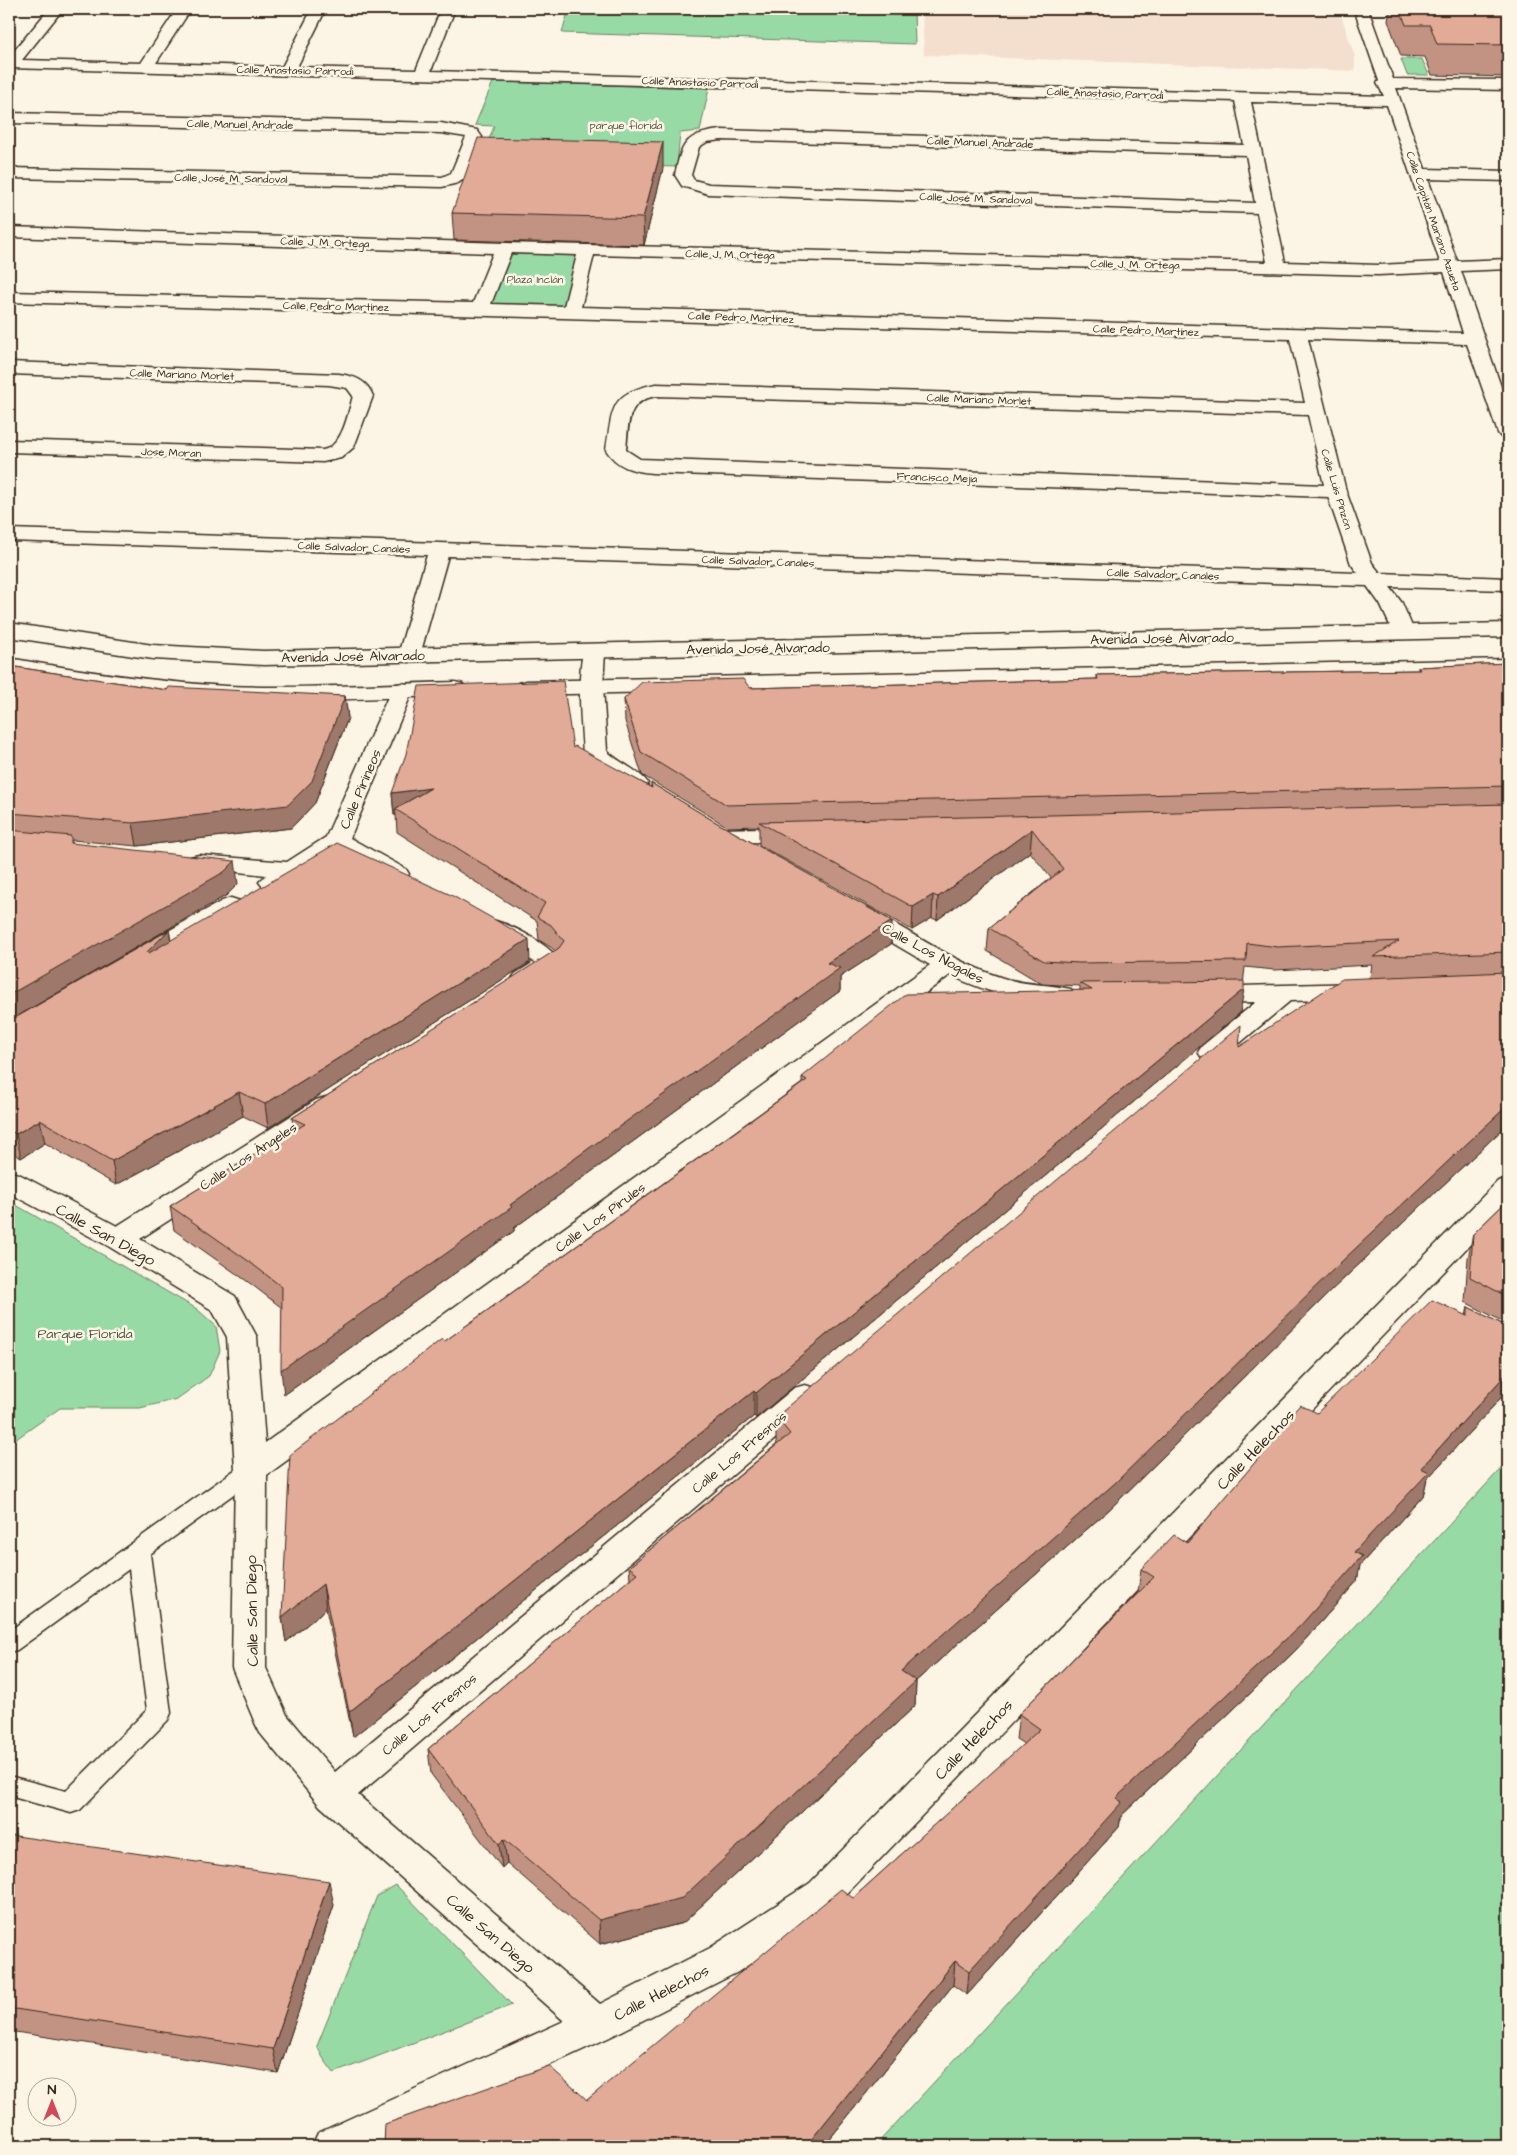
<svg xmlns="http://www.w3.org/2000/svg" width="1517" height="2155" font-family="'Architects Daughter',sans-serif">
	<rect width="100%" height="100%" fill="#fcf5e5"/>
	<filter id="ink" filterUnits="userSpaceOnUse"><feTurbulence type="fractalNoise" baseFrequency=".02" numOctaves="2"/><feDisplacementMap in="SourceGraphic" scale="10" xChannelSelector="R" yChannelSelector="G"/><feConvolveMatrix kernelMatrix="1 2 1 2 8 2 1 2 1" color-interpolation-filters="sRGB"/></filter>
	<g filter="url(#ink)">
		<!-- built -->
		<path fill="#f4dfce" d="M 922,9 L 1339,9 L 1355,57 L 1355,71 L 924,55 Z"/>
		<!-- green -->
		<path fill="#98daa5" stroke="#6a8262" d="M 569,9 L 914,9 L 915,44 L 562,33 Z
			M 1401,59 L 1422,59 L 1429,75 L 1407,75 Z
			M 493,82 L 709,88 L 700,131 L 680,133 L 677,167 L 481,161 L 494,126 L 475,125 Z
			M 504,248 L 587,250 L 571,312 L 480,309 Z
			M 9,1201 L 197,1309 L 216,1326 L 220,1351 L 209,1376 L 177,1399 L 140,1408 L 60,1408 L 9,1444 Z
			M 1508,1461 L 1508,2146 L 875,2146 Z
			M 396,1885 L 512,2005 L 334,2073 L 323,2058 L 317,2046 L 377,1896 Z"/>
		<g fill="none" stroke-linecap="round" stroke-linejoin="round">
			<!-- service casing -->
			<g stroke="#3b2a1e" stroke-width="3">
				<path id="service" d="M 251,1462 L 259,1464 L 262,1470 L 259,1476 L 150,1554 L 171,1713 L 168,1720 L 80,1810 L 71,1813 L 9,1796 L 9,1776 L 66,1791 L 147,1710 L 129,1569 L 17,1650 L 9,1652 L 9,1631 L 243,1464 Z"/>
			</g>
			<!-- minor casing -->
			<g stroke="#3b2a1e" stroke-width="3">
				<path id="minor" d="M 49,9 L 63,9 L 22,60 L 141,63 L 177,9 L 191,9 L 156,63 L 282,67 L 312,9 L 326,9 L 297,67 L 416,70 L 441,9 L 455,9 L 431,71 L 1384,96 L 1377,83 L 1379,81 L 1354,9 L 1368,9 L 1393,79 L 1508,80 L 1508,90 L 1396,88 L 1425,169 L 1508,171 L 1508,181 L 1428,179 L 1457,261 L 1508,259 L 1508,269 L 1461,271 L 1508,407 L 1508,439 L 1501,437 L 1498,433 L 1467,344 L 1308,339 L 1346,491 L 1372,563 L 1380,573 L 1508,578 L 1508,590 L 1390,587 L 1402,603 L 1414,631 L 1411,636 L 1403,638 L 1395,636 L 1380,604 L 1367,586 L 448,556 L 420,655 L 417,660 L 409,662 L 401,660 L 398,655 L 427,555 L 9,541 L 9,529 L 1358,573 L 1351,564 L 1328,497 L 652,473 C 632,471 617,467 606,450 C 613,409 609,393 656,384 L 1305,403 L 1290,339 L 9,302 L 9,292 L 473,303 L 493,253 L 9,237 L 9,227 L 504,243 L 1267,262 L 1257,213 L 708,194 L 682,186 L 675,175 C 682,142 686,134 721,130 L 1244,145 L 1235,101 L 9,68 L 9,57 ZM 1251,102 L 1387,105 L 1440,262 L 1378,265 L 1285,262 ZM 721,140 L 1246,155 L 1255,203 L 709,184 L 694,180 L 691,175 L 699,147 L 707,142 ZM 511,253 L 577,255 L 564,306 L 491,304 ZM 594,255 L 1378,275 L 1444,272 L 1463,333 L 581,307 ZM 656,396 L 1308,415 L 1324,485 L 640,459 L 626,450 C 629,425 625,401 656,396 Z
					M 9,113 L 441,123 L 477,130 L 482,137 L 464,179 L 458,183 L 442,187 L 9,178 L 9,168 L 442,177 L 451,173 L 466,137 L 441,133 L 9,123 Z
					M 9,362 L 339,374 C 354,376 367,380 373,396 L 354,447 L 341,458 L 323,462 L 9,452 L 9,440 L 323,450 C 343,446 348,413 353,396 L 347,388 L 329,385 L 9,374 Z
					M 594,645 L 602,647 L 605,652 L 603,686 L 607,751 C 619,763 639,770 648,783 L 644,788 C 623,793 595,770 583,753 C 582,732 575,663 586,647 Z
					M 402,683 L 410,685 L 413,690 L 350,838 L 406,869 L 409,874 L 406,879 L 397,881 L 388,879 L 338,851 C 322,861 295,882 279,888 C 273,890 269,889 263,887 L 259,882 L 266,875 L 190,867 L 187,862 L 190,857 L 199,855 L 287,862 L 326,837 L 391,690 L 394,685 Z
					M 796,827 L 805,829 L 808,834 L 805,839 L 796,841 L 722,843 L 713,841 L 710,836 L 713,831 L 722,829 Z
					M 231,898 L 240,901 L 244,906 L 240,911 L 147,965 L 138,967 L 129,965 L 125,959 L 129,953 L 222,901 Z
					M 859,905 L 868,908 C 912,933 955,963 1003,978 C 1026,985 1049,984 1071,989 L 1075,995 L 1071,1001 C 1038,1009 981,990 950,975 L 267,1475 L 266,1668 L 287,1715 L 335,1772 L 794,1388 L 805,1385 L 816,1388 L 821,1396 L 816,1404 L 358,1795 L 600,2004 L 710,1948 L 810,1883 L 1498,1181 L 1508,1178 L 1508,1205 L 836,1905 L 738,1972 L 610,2037 L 375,2146 L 312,2146 L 318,2133 L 564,2021 L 320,1806 L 260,1733 L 255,1723 L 232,1668 L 235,1470 L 227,1337 L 212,1310 L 108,1246 L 9,1193 L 9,1172 L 19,1174 L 117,1226 L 316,1100 L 326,1097 L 336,1100 L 340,1106 L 336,1112 L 140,1239 L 235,1296 L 257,1337 L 265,1443 L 930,965 L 850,918 L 846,913 L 850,908 Z
					M 496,921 C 517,927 551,946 563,964 C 553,978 531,990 515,986 L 511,980 L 515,974 L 534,962 L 487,934 L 483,929 L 487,924 Z
					M 1359,983 L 1368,985 L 1372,991 L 1368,997 L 1359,999 L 1290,1001 L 1222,1058 L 1212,1060 L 1202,1058 L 1198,1052 L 1202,1046 L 1256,1002 L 1205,1003 L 1196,1001 L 1192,995 L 1196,989 L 1205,987 Z"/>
			</g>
			<!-- tertiary casing -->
			<g stroke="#3b2a1e" stroke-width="3">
				<path id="tertiary" d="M 9,623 L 153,645 L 264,651 L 1508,623 L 1508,637 L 264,665 L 153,659 L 9,637 Z
					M 9,658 C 81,671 154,682 227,686 C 303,689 379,684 455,682 L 463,684 L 466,689 L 463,694 L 455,696 C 379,697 303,703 227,699 C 154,696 81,685 9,672 Z
					M 1508,659 L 1508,673 L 526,695 L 518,693 L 515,688 L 518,683 L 526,681 Z"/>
			</g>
			<!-- service -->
			<use href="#service" fill="#fcf5e5" fill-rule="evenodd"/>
			<!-- minor -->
			<use href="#minor" fill="#fcf5e5" fill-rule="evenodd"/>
			<!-- tertiary -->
			<use href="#tertiary" fill="#fcf5e5" fill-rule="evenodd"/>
		</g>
		<!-- wall -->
		<path fill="#c29382" stroke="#3b2a1e" d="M 1390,9 L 1508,9 L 1508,77 L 1432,75 L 1425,57 L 1401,56 L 1388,21 Z
			M 663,168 L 644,245 L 454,240 L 452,213 Z
			M 1508,663 L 1508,1124 L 1335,1287 L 1112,1507 L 916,1681 L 915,1706 L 683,1923 L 600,1944 L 507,1863 L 502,1868 L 431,1774 L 428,1749 L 630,1579 L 629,1567 L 777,1444 L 776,1442 L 776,1417 L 1239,1047 L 1370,977 L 1372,965 L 1275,970 L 1245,967 L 1240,1013 L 756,1418 L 754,1416 L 353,1737 L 326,1609 L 286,1642 L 282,1617 L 445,1341 L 802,1083 L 802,1077 L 1080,990 L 1080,986 L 1042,984 L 987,951 L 989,928 L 1051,878 L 1030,852 L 937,920 L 932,918 L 912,930 L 759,845 L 759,826 L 728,827 L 642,775 L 625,721 L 624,699 L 750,688 L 1097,679 L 1097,675 L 1418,670 L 1418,667 Z
			M 9,666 L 167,690 L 345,696 L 348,718 L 315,803 L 291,828 L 137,846 L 72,840 L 72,844 L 238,884 L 227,895 L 13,1018 L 169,930 L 171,941 L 530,962 L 268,1128 L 243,1116 L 116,1185 L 45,1143 L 21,1158 L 9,1151 Z
			M 573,748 L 651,787 L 651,783 L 712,820 L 892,921 L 891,944 L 840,977 L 840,991 L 514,1228 L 514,1231 L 284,1395 L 282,1308 L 251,1284 L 174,1230 L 170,1206 L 294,1131 L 292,1118 L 555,951 L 552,948 L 539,940 L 537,921 L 397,832 L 396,815 L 394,815 L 392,793 Z
			M 1508,1200 L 1508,1324 L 1465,1302 L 1468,1258 L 1473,1234 Z
			M 1468,1307 L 1502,1324 L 1508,1326 L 1508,1390 L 1427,1479 L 1423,1496 L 1360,1565 L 1357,1581 L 1296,1650 L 1121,1816 L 1119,1827 L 967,1995 L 953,1985 L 824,2146 L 384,2146 L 587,2100 L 853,1898 L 1024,1744 L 1016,1739 L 1019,1714 L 1138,1593 L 1141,1569 L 1187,1543 L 1260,1457 L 1262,1445 L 1317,1413 L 1466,1316 Z
			M 9,1835 L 334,1905 L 278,2073 L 9,2031 Z"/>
		<!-- shaded-wall -->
		<path fill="#9e786a" stroke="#3b2a1e" d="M 663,142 L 663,168 L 644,245 L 643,218 Z
			M 345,696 L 348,718 L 315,803 L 291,828 L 137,846 L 133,823 Z
			M 431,788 L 395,809 L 396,815 L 394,815 L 392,793 Z
			M 1032,829 L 1030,852 L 937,920 L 938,897 Z
			M 235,861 L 238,884 L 227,895 L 9,1021 L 9,995 Z
			M 933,895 L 932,918 L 912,930 L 913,907 Z
			M 892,921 L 891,944 L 840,977 L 840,991 L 514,1228 L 514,1231 L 284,1395 L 281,1370 L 510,1205 L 827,963 Z
			M 169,930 L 173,953 L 151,975 L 147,952 Z
			M 529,939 L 530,962 L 268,1128 L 265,1104 Z
			M 1244,989 L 1240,1013 L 756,1418 L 756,1393 Z
			M 239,1092 L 243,1116 L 116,1185 L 112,1161 Z
			M 1508,1105 L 1508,1124 L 1335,1287 L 1112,1507 L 916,1681 L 915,1706 L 683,1923 L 600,1944 L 599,1920 L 901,1671 Z
			M 40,1120 L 45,1143 L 21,1158 L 16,1134 Z
			M 1508,1372 L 1508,1390 L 1427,1479 L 1423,1496 L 1360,1565 L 1357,1581 L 1296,1650 L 1121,1816 L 1119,1827 L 967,1995 L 969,1971 L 1116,1798 L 1354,1552 L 1421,1468 Z
			M 754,1391 L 754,1416 L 353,1737 L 349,1712 Z
			M 323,1584 L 326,1609 L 286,1642 L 282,1617 Z
			M 504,1839 L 507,1863 L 502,1868 L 499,1844 Z
			M 329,1881 L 334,1905 L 278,2073 L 273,2049 Z
			M 955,1961 L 953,1985 L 824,2146 L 806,2146 Z"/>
		<!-- building -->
		<path fill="#e2ab97" stroke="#3b2a1e" d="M 1400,9 L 1508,9 L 1508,45 L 1437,44 L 1430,25 L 1406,25 Z
			M 478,138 L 663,142 L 643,218 L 452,213 Z
			M 1508,663 L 1508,786 L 727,805 L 641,752 L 624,699 L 642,682 L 743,679 L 750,688 L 1098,679 L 1097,675 L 1420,670 L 1418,667 Z
			M 9,666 L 167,690 L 169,687 L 345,696 L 312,781 L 288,805 L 133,823 L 9,813 Z
			M 563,681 L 573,748 L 575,746 L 652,788 L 651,783 L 712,820 L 892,921 L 827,963 L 840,968 L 510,1205 L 512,1207 L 281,1370 L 282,1287 L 247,1260 L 170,1206 L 305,1124 L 292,1118 L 559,948 L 564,941 L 551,925 L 537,917 L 545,903 L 395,809 L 431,788 L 392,793 L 406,754 L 419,686 Z
			M 1508,804 L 1508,952 L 1373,957 L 1399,941 L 1278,947 L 1247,943 L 1246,961 L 1079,963 L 1044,961 L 989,928 L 1063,869 L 1032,829 L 938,897 L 933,895 L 913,907 L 759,822 Z
			M 9,830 L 71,836 L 71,843 L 235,861 L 224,872 L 9,995 Z
			M 337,843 L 451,895 L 529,939 L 265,1104 L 239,1092 L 112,1161 L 40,1120 L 16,1134 L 9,1130 L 9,1019 L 15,1018 L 169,930 L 147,952 L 149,953 Z
			M 1508,972 L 1508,1105 L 1340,1263 L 1115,1483 L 901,1671 L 916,1681 L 682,1898 L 599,1920 L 504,1839 L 499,1844 L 428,1749 L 637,1573 L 629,1567 L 790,1434 L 776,1417 L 1241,1025 L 1239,1047 L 1342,979 Z
			M 1244,981 L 1244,989 L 756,1393 L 754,1391 L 349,1712 L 323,1584 L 282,1617 L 290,1455 L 442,1339 L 445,1341 L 807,1080 L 802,1077 L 906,994 L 1092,990 L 1080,983 Z
			M 1508,1200 L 1508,1297 L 1470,1277 L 1473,1234 Z
			M 1432,1300 L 1468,1316 L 1468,1307 L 1502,1324 L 1508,1326 L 1508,1372 L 1421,1468 L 1429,1472 L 1354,1552 L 1362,1556 L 1301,1625 L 1116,1798 L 1122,1802 L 969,1971 L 955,1961 L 806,2146 L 384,2146 L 385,2124 L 549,2066 L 587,2100 L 841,1889 L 853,1898 L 1040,1729 L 1019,1714 L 1154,1577 L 1141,1569 L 1174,1535 L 1187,1543 L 1267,1448 L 1262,1445 L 1300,1405 L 1317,1413 Z
			M 9,1835 L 329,1881 L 273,2049 L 9,2008 Z"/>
	</g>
	<g text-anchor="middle" stroke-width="5" stroke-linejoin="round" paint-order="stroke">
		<!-- far-street labels -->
		<g font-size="11" fill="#3b2a1e" stroke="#fcf5e5">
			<text transform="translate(295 70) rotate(1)" y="4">Calle Anastasio Parrodi</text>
			<text transform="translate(700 82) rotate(2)" y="4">Calle Anastasio Parrodi</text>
			<text transform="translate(1105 93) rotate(2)" y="4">Calle Anastasio Parrodi</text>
			<text transform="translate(240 124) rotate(1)" y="4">Calle Manuel Andrade</text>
			<text transform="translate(980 142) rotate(2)" y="4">Calle Manuel Andrade</text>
			<text transform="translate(231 178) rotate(1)" y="4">Calle José M. Sandoval</text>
			<text transform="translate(976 198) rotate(2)" y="4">Calle José M. Sandoval</text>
			<text transform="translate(1434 221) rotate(71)" y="4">Calle Capitán Mariano Azueta</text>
			<text transform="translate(325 242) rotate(2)" y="4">Calle J. M. Ortega</text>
			<text transform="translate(730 254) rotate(1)" y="4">Calle J. M. Ortega</text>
			<text transform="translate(1135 264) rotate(1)" y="4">Calle J. M. Ortega</text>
			<text transform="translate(336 306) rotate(1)" y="4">Calle Pedro Martínez</text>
			<text transform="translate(741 317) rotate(2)" y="4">Calle Pedro Martínez</text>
			<text transform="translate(1146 330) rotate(2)" y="4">Calle Pedro Martínez</text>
			<text transform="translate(182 374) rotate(2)" y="4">Calle Mariano Morlet</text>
			<text transform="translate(979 399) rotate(2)" y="4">Calle Mariano Morlet</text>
			<text transform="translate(171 452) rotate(2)" y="4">Jose Moran</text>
			<text transform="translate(937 477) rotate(2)" y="4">Francisco Mejia</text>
			<text transform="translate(1337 489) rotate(73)" y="4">Calle Luis Pinzón</text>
			<text transform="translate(354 547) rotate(2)" y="4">Calle Salvador Canales</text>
			<text transform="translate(758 561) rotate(2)" y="4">Calle Salvador Canales</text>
			<text transform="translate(1163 574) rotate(2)" y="4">Calle Salvador Canales</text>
		</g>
		<!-- far-park labels -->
		<g font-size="11" fill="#525640" stroke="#fcf5e5">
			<text x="626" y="129">parque florida</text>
			<text x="535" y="283">Plaza Inclán</text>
		</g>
		<!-- street labels -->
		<g font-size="14" fill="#3b2a1e" stroke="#fcf5e5">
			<text transform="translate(1162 638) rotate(-1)" y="5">Avenida José Alvarado</text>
			<text transform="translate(758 648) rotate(-1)" y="5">Avenida José Alvarado</text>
			<text transform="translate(353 656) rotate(-1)" y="5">Avenida José Alvarado</text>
			<text transform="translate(360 789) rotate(-67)" y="5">Calle Pirineos</text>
			<text transform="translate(933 953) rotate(28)" y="5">Calle Los Nogales</text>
			<text transform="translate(248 1156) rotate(-33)" y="5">Calle Los Ángeles</text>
			<text transform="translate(600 1217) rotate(-36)" y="5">Calle Los Pirules</text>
			<text transform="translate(739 1452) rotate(-40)" y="5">Calle Los Fresnos</text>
			<text transform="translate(429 1714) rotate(-40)" y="5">Calle Los Fresnos</text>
		</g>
		<!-- park labels -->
		<g font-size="14" fill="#525640" stroke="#fcf5e5">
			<text x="85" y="1338">Parque Florida</text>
		</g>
		<!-- near-street labels -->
		<g font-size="16" fill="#3b2a1e" stroke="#fcf5e5">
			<text transform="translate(106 1234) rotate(29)" y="6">Calle San Diego</text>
			<text transform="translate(1255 1449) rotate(-46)" y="6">Calle Helechos</text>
			<text transform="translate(251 1611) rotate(-91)" y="6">Calle San Diego</text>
			<text transform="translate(973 1739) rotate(-46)" y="6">Calle Helechos</text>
			<text transform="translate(491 1933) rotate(41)" y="6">Calle San Diego</text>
			<text transform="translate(661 1992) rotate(-27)" y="6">Calle Helechos</text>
		</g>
	</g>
	<!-- margin -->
	<rect width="1517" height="2155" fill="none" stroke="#fcf5e5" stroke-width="30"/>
	<rect x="15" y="15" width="1487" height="2125" fill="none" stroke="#3b2a1e" stroke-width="2" filter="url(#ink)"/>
	<!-- north arrow -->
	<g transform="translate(52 2102)"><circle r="24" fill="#fcf5e5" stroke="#afa495"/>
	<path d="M0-4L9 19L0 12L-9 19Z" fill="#d1495b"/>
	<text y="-8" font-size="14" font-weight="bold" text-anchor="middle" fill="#3b2a1e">N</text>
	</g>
</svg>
